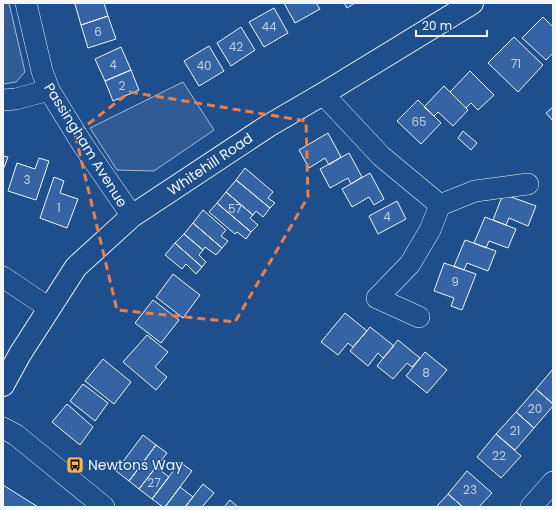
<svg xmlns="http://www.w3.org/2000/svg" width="556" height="510" font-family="Poppins,sans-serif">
	<rect width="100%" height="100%" fill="#1f4e8c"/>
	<!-- built -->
	<path fill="#305b95" stroke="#a8bbd7" d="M 3,3 L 9,3 L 25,72 L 16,82 L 3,84 Z
		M 183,82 L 214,130 L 154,171 L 117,170 L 90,128 Z"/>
	<!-- building -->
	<path fill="#3563a3" stroke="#f2f6ff" d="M 78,3 L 104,3 L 108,16 L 81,25 L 75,4 Z
		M 284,3 L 316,3 L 320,9 L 295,23 Z
		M 344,3 L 355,3 L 347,8 Z
		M 274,8 L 288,33 L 264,47 L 249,22 Z
		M 108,16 L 116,39 L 88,48 L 81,25 Z
		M 543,17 L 553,27 L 553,53 L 546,60 L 522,38 Z
		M 241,27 L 255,50 L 231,66 L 217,43 Z
		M 514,37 L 543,65 L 518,92 L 488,63 Z
		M 209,46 L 224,71 L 199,86 L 184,61 Z
		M 121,47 L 131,70 L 105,81 L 95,59 Z
		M 131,70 L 139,90 L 113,101 L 105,81 Z
		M 470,71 L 494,95 L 478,110 L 471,103 L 466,108 L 450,92 Z
		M 444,86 L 468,110 L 453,126 L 438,112 L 434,116 L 424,107 Z
		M 418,100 L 441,123 L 421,144 L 397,121 Z
		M 553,107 L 553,121 L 546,113 Z
		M 463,131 L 477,143 L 471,150 L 458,138 Z
		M 328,133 L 341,157 L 329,165 L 325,158 L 309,168 L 299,150 Z
		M 349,153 L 362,177 L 351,184 L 348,178 L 330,188 L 320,169 Z
		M 3,156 L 8,157 L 3,170 Z
		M 39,158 L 49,161 L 36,200 L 8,191 L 17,163 L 35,169 Z
		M 245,168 L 273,192 L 268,198 L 275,203 L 270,208 L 236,180 Z
		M 370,173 L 384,199 L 374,205 L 369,197 L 352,207 L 342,189 Z
		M 54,177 L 64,181 L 60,193 L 78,199 L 67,228 L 40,218 Z
		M 236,180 L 270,208 L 263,217 L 256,211 L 253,215 L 226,192 Z
		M 226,192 L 253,215 L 250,218 L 258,225 L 251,232 L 217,203 Z
		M 503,194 L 536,206 L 528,226 L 509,218 L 506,225 L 493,220 Z
		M 397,201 L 406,219 L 378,234 L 369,216 Z
		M 217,203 L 251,232 L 246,239 L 237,232 L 235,234 L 209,212 Z
		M 203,210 L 226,230 L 221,236 L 228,241 L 222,248 L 193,223 Z
		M 485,217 L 516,229 L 508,248 L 489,241 L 486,248 L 474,243 Z
		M 193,223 L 222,248 L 216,255 L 205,247 L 203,250 L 184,234 Z
		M 184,234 L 203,250 L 199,255 L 206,262 L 202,267 L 175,243 Z
		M 465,240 L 496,251 L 488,271 L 467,263 L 464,270 L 454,266 Z
		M 175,243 L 202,267 L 196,274 L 186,264 L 182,269 L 165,255 Z
		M 444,263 L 476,274 L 462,310 L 451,306 L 454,298 L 434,291 Z
		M 173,274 L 200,295 L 183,318 L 156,297 Z
		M 153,300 L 179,320 L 161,343 L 135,323 Z
		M 345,313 L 367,331 L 353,347 L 348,343 L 338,355 L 321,342 Z
		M 370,327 L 394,346 L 383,358 L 378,353 L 368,366 L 350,351 Z
		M 147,335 L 168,352 L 155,367 L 167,377 L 156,390 L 123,362 Z
		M 398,340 L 420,358 L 412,367 L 407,363 L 393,379 L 377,366 Z
		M 425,352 L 447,370 L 427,393 L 406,376 Z
		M 103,359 L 131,382 L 114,404 L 85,381 Z
		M 553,369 L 553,404 L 536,389 Z
		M 83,384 L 108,403 L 95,421 L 70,401 Z
		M 536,389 L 553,404 L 553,406 L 534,428 L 516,412 Z
		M 67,404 L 93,427 L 80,445 L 52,422 Z
		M 516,412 L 534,428 L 515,450 L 496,434 Z
		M 496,434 L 521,456 L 501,478 L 477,457 Z
		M 143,435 L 156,445 L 129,481 L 116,471 Z
		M 156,445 L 167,453 L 139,489 L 129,481 Z
		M 180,462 L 192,471 L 165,507 L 163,507 L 152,499 Z
		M 156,467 L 169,477 L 152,499 L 139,489 Z
		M 467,471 L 492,493 L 479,507 L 463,507 L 448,494 Z
		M 203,484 L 214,493 L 202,507 L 185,507 Z
		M 3,485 L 38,507 L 3,507 Z
		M 180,487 L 193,497 L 185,507 L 165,507 Z
		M 448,494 L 463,507 L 436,507 Z
		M 230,500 L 238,507 L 224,507 Z"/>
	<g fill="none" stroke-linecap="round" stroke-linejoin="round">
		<!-- street casing -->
		<g stroke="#f2f6ff" stroke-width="22">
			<path id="street" d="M 26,3 L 42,71 L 49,90 L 83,145 L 132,216
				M 323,94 L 381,156 L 440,205 L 475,191 L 528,184
				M 3,100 L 16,99 L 49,90
				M 3,277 L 49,308
				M 419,317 L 377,298 L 410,264 L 430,230 L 440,205
				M 3,428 L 16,435 L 104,507
				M 531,507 L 553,482"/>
		</g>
		<!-- secondary casing -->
		<g stroke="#f2f6ff" stroke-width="24">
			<path id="secondary" d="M 3,385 L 20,354 L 76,267 L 132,216 L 268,126 L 323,94 L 472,3"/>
		</g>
		<!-- street -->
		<use href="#street" stroke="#1f4e8c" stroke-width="21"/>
		<!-- secondary -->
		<use href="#secondary" stroke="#1f4e8c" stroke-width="22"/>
	</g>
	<!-- marked area -->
	<path fill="none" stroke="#ea8049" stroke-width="3" stroke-dasharray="8 5" stroke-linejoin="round" d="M 130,92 L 306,121 L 308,197 L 235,322 L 117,310 L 75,134 Z"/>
	<!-- icons -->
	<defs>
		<g id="bus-square" transform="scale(0.9)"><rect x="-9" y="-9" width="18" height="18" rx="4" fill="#ffb74d" stroke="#1f4e8c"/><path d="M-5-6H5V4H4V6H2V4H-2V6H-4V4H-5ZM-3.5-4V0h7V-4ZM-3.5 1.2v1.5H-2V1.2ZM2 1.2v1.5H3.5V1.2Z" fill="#111"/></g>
	</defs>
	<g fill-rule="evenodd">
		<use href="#bus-square" x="75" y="465"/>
	</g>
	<g text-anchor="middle" stroke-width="3" stroke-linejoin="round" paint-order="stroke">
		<!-- number labels -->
		<g font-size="12" fill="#c3d1e8">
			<text x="269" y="31">44</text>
			<text x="98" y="36">6</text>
			<text x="236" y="51">42</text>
			<text x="516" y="68">71</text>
			<text x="113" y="69">4</text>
			<text x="204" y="70">40</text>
			<text x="122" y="90">2</text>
			<text x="419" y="126">65</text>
			<text x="27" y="184">3</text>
			<text x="59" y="212">1</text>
			<text x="235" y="213">57</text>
			<text x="387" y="221">4</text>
			<text x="455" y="286">9</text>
			<text x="426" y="377">8</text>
			<text x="535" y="413">20</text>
			<text x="515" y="435">21</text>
			<text x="499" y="460">22</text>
			<text x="154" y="487">27</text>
			<text x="470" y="494">23</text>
		</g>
		<!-- street labels -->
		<g font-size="14" fill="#f2f6ff" stroke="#1f4e8c">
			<text transform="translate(86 145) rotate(58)" y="5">Passingham Avenue</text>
			<text transform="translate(210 164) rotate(-34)" y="5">Whitehill Road</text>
		</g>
		<!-- poi labels -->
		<g font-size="14" fill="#f2f6ff" stroke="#1f4e8c" text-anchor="start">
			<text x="88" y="470">Newtons Way</text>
		</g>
	</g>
	<!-- border -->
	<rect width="556" height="510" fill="none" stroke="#f2f6ff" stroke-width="8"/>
	<!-- scale -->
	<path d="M416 30v6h71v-6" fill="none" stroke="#f2f6ff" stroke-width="2"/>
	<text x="422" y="30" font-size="12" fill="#f2f6ff" stroke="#1f4e8c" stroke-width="3" paint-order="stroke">20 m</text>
</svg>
